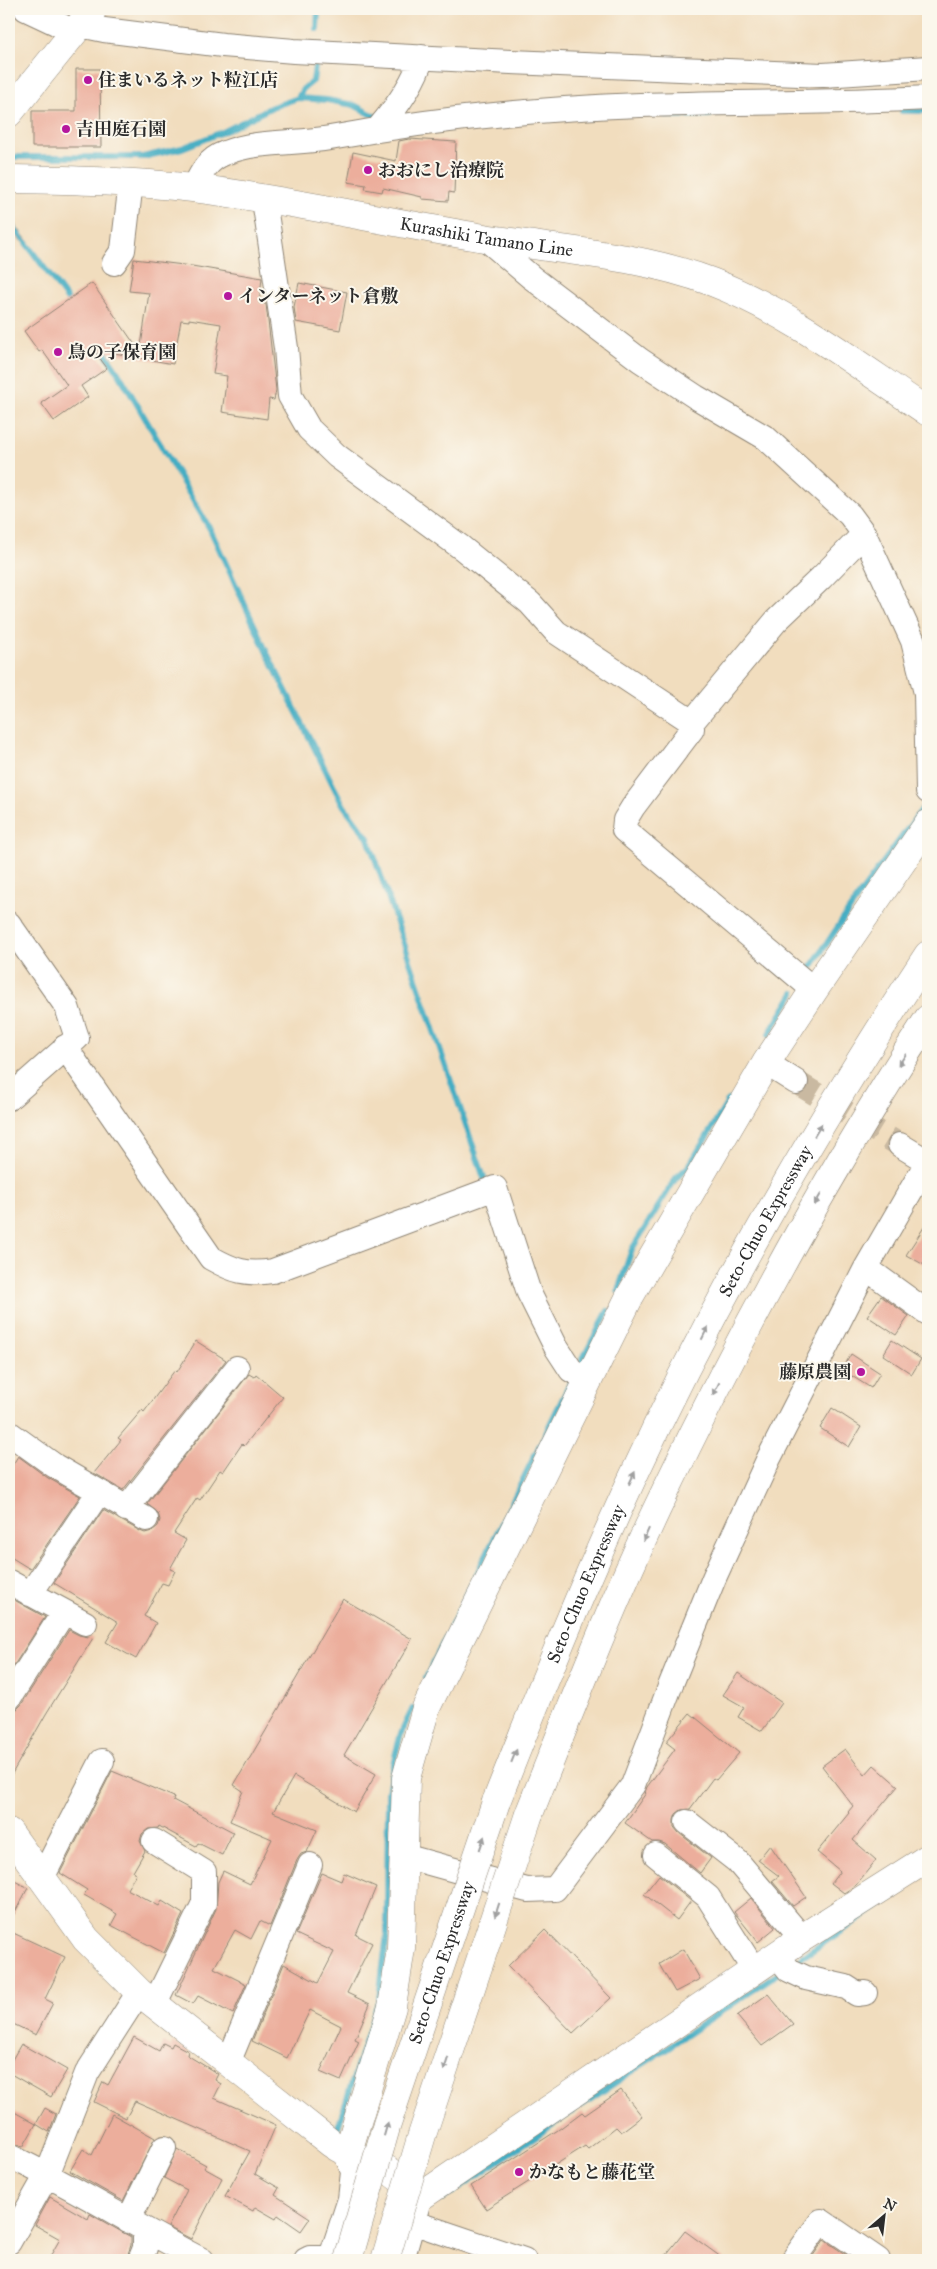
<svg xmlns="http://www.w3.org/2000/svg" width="937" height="2269" font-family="'IM FELL Great Primer','Noto Serif JP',serif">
	<rect width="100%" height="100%" fill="#fbf7ec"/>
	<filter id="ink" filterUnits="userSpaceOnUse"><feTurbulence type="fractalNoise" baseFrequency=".02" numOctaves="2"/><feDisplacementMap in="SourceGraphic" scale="10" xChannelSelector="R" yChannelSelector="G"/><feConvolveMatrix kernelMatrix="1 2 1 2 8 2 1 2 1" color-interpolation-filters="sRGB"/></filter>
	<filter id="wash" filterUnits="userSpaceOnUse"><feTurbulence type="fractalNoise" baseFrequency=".0096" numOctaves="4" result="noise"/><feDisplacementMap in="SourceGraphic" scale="20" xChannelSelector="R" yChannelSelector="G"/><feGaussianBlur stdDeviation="1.12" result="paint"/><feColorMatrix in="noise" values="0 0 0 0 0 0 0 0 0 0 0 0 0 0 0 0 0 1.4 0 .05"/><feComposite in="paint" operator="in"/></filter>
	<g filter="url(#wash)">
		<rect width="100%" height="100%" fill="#f1ddbe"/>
		<!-- water -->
		<path fill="#44adc3" stroke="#386c77" d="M 9,217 L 32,247 L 29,248 L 9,229 Z"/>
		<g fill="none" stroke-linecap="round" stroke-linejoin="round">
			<!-- stream -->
			<path stroke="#44adc3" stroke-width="6" d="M 317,29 L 318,9
				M 298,98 L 303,89 L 313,81 L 315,67
				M 902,111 L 928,111
				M 667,116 L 710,115
				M 9,157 L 143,157 L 182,148 L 225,131 L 272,107 L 298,98 L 327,100 L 354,105 L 380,119
				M 26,243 L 73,307
				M 99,344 L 118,372 L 210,529 L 268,655 L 335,789 L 344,806 L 368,838 L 485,1181
				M 807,973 L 856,900 L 922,809
				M 769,1034 L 794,993
				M 618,1291 L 632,1249 L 676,1178 L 689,1166 L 729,1100
				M 578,1368 L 608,1311
				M 426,1678 L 573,1377
				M 792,1964 L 904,1889
				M 336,2133 L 379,1999 L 387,1934 L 388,1792 L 393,1764 L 401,1733 L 413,1708
				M 442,2199 L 783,1970"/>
		</g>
		<g id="blocks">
			<!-- building -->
			<path fill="#ecae9c" d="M 76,69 L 100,69 L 101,147 L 32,147 L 32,111 L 76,111 Z
				M 409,139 L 456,142 L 454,193 L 449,192 L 448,201 L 422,199 L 422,197 L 383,188 L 382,192 L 365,189 L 366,185 L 348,182 L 353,152 L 396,161 L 399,141 Z
				M 134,259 L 192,266 L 262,278 L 259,303 L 266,304 L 276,390 L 274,400 L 269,399 L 267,419 L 222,412 L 227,376 L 213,374 L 221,324 L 189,319 L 189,321 L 181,320 L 173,364 L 93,349 L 107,368 L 81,386 L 88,397 L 54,421 L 41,403 L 67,385 L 42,350 L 39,352 L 24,331 L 92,283 L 140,352 L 149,293 L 129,291 Z
				M 299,283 L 347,292 L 340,330 L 296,322 L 294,307 Z
				M 928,1221 L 928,1267 L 906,1255 Z
				M 881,1296 L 909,1316 L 896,1335 L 867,1316 Z
				M 892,1340 L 921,1359 L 912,1374 L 883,1355 Z
				M 196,1341 L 226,1360 L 123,1490 L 94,1473 L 121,1440 L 118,1438 L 142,1410 L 144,1412 L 175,1370 L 177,1372 Z
				M 851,1354 L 880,1373 L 871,1388 L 842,1370 Z
				M 249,1374 L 254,1377 L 256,1374 L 283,1397 L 244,1446 L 242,1444 L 223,1472 L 220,1470 L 200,1500 L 197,1498 L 174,1533 L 186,1540 L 170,1569 L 175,1571 L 168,1585 L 162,1583 L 144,1616 L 156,1623 L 136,1659 L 106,1642 L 118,1622 L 54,1583 L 103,1510 L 140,1531 L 145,1533 L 152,1531 L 158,1526 L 160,1520 L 158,1513 L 147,1504 Z
				M 832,1408 L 861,1427 L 849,1447 L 820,1428 Z
				M 18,1456 L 48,1478 L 80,1496 L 30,1569 L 9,1556 L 9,1471 Z
				M 9,1597 L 45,1617 L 9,1673 Z
				M 343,1599 L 412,1639 L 344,1755 L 376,1774 L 354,1812 L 294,1776 L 273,1812 L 317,1830 L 307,1852 L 301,1854 L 297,1860 L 270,1926 L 260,1921 L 251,1939 L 235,1930 L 214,1968 L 246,1984 L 233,2014 L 198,1996 L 193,2004 L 176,1995 L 216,1909 L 218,1882 L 223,1871 L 250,1884 L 272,1839 L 230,1821 L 243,1791 L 234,1785 Z
				M 69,1630 L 79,1635 L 93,1638 L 46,1714 L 9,1779 L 9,1712 L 16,1710 L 21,1705 Z
				M 738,1673 L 782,1703 L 762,1731 L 738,1717 L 744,1707 L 723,1695 Z
				M 690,1713 L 739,1753 L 716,1780 L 713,1778 L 690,1809 L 681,1810 L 676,1814 L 674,1820 L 674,1827 L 679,1833 L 711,1858 L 700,1873 L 665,1844 L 659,1842 L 652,1842 L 625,1823 L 646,1793 L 645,1792 L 647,1787 L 675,1749 L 666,1742 Z
				M 845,1749 L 865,1775 L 874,1765 L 898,1786 L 853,1840 L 876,1860 L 856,1885 L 844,1893 L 831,1883 L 840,1871 L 817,1852 L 849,1813 L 848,1812 L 853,1806 L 822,1766 Z
				M 112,1771 L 174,1797 L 173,1800 L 233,1832 L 222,1855 L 198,1843 L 196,1846 L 159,1826 L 158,1828 L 148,1829 L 142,1834 L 140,1841 L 145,1851 L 133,1872 L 136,1874 L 127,1889 L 159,1906 L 162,1901 L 183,1914 L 164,1953 L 111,1925 L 117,1914 L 84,1895 L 87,1890 L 60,1873 Z
				M 770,1845 L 806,1897 L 793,1906 L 772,1881 L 779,1876 L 758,1860 Z
				M 322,1873 L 341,1881 L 344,1873 L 376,1887 L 356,1935 L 372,1943 L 347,1993 L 370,2004 L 355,2039 L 359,2041 L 341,2081 L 320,2072 L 341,2026 L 310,2010 L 287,2058 L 252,2041 L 284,1964 L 318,1983 L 334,1952 L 296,1934 Z
				M 659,1875 L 691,1901 L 677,1920 L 644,1894 Z
				M 9,1878 L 28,1888 L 9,1923 Z
				M 751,1898 L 775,1928 L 758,1942 L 734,1912 Z
				M 545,1930 L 611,1998 L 573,2033 L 508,1966 Z
				M 9,1931 L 65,1957 L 45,1999 L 53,2003 L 36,2035 L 9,2022 Z
				M 683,1949 L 700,1979 L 675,1992 L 659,1964 Z
				M 768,1994 L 793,2024 L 762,2046 L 737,2016 Z
				M 134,2037 L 159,2051 L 163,2043 L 171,2047 L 173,2043 L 188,2051 L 187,2055 L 218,2074 L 215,2080 L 221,2084 L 214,2098 L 276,2125 L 255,2174 L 279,2188 L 275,2195 L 310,2218 L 301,2231 L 278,2215 L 276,2219 L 255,2207 L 253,2211 L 225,2196 L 250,2151 L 135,2101 L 126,2118 L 94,2102 L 103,2082 L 108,2085 Z
				M 21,2044 L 67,2070 L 51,2097 L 9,2073 L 9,2065 Z
				M 621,2090 L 642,2116 L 621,2132 L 616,2127 L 588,2149 L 585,2146 L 486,2209 L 471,2186 L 558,2130 L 582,2112 L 585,2115 Z
				M 45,2108 L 56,2114 L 49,2132 L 36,2124 Z
				M 9,2109 L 36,2124 L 23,2147 L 9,2142 Z
				M 112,2114 L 155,2138 L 123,2201 L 70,2171 L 83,2149 L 92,2155 Z
				M 177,2149 L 206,2165 L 204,2168 L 222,2178 L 191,2239 L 168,2227 L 187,2190 L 164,2178 Z
				M 50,2197 L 88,2219 L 90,2214 L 131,2237 L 131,2245 L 126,2260 L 48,2260 L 60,2239 L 35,2225 Z
				M 685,2231 L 725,2260 L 662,2260 Z
				M 824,2240 L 854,2260 L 810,2260 Z"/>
		</g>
	</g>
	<g filter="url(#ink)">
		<use href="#blocks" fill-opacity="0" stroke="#8e8474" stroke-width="1"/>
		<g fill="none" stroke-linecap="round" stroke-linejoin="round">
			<!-- minor-tunnel -->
			<path stroke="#c9b9a1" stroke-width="24" stroke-dasharray="24 12" stroke-linecap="butt" d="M 796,1082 L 900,1145"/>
			<!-- minor casing -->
			<g stroke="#8e8474" stroke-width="26">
				<path id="minor" d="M 26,9 L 75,32
					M 80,25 L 104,30 L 223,45 L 294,51 L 511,62 L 823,75 L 928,68
					M 378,129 C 396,108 414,84 422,57
					M 194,188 C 201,173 208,159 225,153 C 258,140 296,144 330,138 C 433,119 536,109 640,105 C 736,102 832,103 928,98
					M 264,200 L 286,348 L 290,396 L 309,429 L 337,456 L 462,548 L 530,603 L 556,632 L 692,722 L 776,621 L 821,578 L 864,534
					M 485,238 L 531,277 L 640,360 L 696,397 L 766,438 L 850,515 L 864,534 L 913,641 L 926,693 L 928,791
					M 114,263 L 123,250 L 131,182
					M 692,722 L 692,729 L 633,807 L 625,820 L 624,830 L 814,990
					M 9,924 L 67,1007 L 77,1038 L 9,1098
					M 65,1047 L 211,1258 C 234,1271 246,1275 273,1271 L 495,1188 L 529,1293 L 556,1347 L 571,1370 L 588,1379
					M 766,1063 L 796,1082
					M 900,1145 L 928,1162
					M 866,1268 L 928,1313
					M 9,1433 L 55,1466 L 146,1519
					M 126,1509 L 237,1368
					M 9,1582 L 85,1623
					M 30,1594 L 99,1492
					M 9,1698 L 64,1612
					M 687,1822 L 737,1861 L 802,1938
					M 656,1855 L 708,1897 L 754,1970
					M 404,1856 L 527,1890 L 555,1889 L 633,1785 L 671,1684 L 714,1578 L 769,1458 L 866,1268 L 928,1161
					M 42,1878 L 102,1761
					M 777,1955 L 789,1970 L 806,1978 L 846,1987 L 857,1994 L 865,1993
					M 154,2005 L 204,1903 L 204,1872 L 154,1841
					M 228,2063 L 310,1865
					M 9,2156 C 75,2187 137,2227 202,2260
					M 128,2221 L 164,2148
					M 412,2222 L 524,2260
					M 9,2242 L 47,2175 L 87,2073 L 139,1992
					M 140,2260 L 145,2248 L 145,2231
					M 306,2260 L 310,2258 L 331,2258
					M 330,2260 L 350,2199 L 353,2172 L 347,2155
					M 402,2260 L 417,2207
					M 793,2260 L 821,2221 L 878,2260"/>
			</g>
			<!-- tertiary casing -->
			<g stroke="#8e8474" stroke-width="29">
				<path id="tertiary" d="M 9,113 L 93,9
					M 9,1832 L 86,1939 L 139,1992 L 332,2144 C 350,2157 367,2159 386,2169 C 399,2176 409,2186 420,2197 L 802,1938 L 928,1858
					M 347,2155 L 392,2007 L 401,1948 L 406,1778 L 426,1708 L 630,1296 L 766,1063 L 814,990 L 928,824"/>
			</g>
			<!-- primary casing -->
			<g stroke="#8e8474" stroke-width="29">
				<g id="primary">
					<path id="s1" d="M 9,179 C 70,180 132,181 193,188 C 290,200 387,222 484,238 C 560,250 640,255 712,282 C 790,312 859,366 928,412"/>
				</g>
			</g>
			<!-- motorway casing -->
			<g stroke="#8e8474" stroke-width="29">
				<g id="motorway">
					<path id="s2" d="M 496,1802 C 539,1693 583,1585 632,1479 C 716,1297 818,1122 928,955"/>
					<path d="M 529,1814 C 572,1706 614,1597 665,1492 C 743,1329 830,1170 928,1019"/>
				</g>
			</g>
			<!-- minor -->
			<use href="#minor" stroke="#fff" stroke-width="24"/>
			<!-- tertiary -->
			<use href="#tertiary" stroke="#fff" stroke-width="28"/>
			<!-- primary -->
			<use href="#primary" stroke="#fff" stroke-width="28"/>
			<!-- motorway -->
			<use href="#motorway" stroke="#fff" stroke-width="28"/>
			<!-- motorway-bridge casing -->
			<g stroke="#8e8474" stroke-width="29" stroke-linecap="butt">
				<g id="motorway-bridge">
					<path id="s3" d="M 348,2260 L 387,2124 L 496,1802"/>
					<path d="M 385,2260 L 422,2135 L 529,1814"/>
				</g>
			</g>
			<!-- motorway-bridge -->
			<use href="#motorway-bridge" stroke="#fff" stroke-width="28"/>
		</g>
		<!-- one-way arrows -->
		<defs><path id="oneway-solid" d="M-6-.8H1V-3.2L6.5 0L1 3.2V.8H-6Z" transform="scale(1.25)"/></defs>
		<g fill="#a0a0a0">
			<use href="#oneway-solid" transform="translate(902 1060) rotate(123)"/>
			<use href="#oneway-solid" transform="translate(818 1130) rotate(-59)"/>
			<use href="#oneway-solid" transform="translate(818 1199) rotate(120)"/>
			<use href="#oneway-solid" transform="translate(705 1333) rotate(-63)"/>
			<use href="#oneway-solid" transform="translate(716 1389) rotate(117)"/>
			<use href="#oneway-solid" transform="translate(632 1478) rotate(-65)"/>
			<use href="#oneway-solid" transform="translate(646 1535) rotate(114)"/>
			<use href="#oneway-solid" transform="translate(514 1756) rotate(-68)"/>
			<use href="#oneway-solid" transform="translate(482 1843) rotate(-71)"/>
			<use href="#oneway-solid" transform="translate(497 1910) rotate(108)"/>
			<use href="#oneway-solid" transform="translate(446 2064) rotate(108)"/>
			<use href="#oneway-solid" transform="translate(386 2129) rotate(-74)"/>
		</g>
	</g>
	<!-- markers -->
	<g fill="#b5179e" stroke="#fbf7ec" stroke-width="2">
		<circle cx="88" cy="80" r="5"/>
		<circle cx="66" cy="129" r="5"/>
		<circle cx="368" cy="170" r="5"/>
		<circle cx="228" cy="296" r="5"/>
		<circle cx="58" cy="352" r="5"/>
		<circle cx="861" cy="1372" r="5"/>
		<circle cx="519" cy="2172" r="5"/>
	</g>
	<g text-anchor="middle" stroke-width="4" stroke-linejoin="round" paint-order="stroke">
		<!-- poi labels -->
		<g font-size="18" font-weight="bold" fill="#2b2b2b" stroke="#fbf7ec" text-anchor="start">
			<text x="98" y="86">住まいるネット粒江店</text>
			<text x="76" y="135">吉田庭石園</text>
			<text x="378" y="176">おおにし治療院</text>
			<text x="238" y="302">インターネット倉敷</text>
			<text x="68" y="358">鳥の子保育園</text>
			<text x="851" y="1378" text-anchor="end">藤原農園</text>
			<text x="529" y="2178">かなもと藤花堂</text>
		</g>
		<!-- street labels -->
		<g font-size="18" fill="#2b2b2b" stroke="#fbf7ec">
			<text dy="6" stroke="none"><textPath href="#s1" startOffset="482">Kurashiki Tamano Line</textPath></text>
			<text dy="6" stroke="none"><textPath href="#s2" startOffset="641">Seto-Chuo Expressway</textPath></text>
			<text dy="6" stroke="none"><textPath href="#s2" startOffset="236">Seto-Chuo Expressway</textPath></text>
			<text dy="6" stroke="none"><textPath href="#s3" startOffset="312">Seto-Chuo Expressway</textPath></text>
		</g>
	</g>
	<!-- margin -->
	<rect width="937" height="2269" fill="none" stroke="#fbf7ec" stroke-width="30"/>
	<!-- north arrow -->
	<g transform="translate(884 2216) rotate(28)" stroke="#fbf7ec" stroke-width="4" paint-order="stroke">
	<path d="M0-4L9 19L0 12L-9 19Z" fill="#2b2b2b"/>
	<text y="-8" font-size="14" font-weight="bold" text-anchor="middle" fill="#2b2b2b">N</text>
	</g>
</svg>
